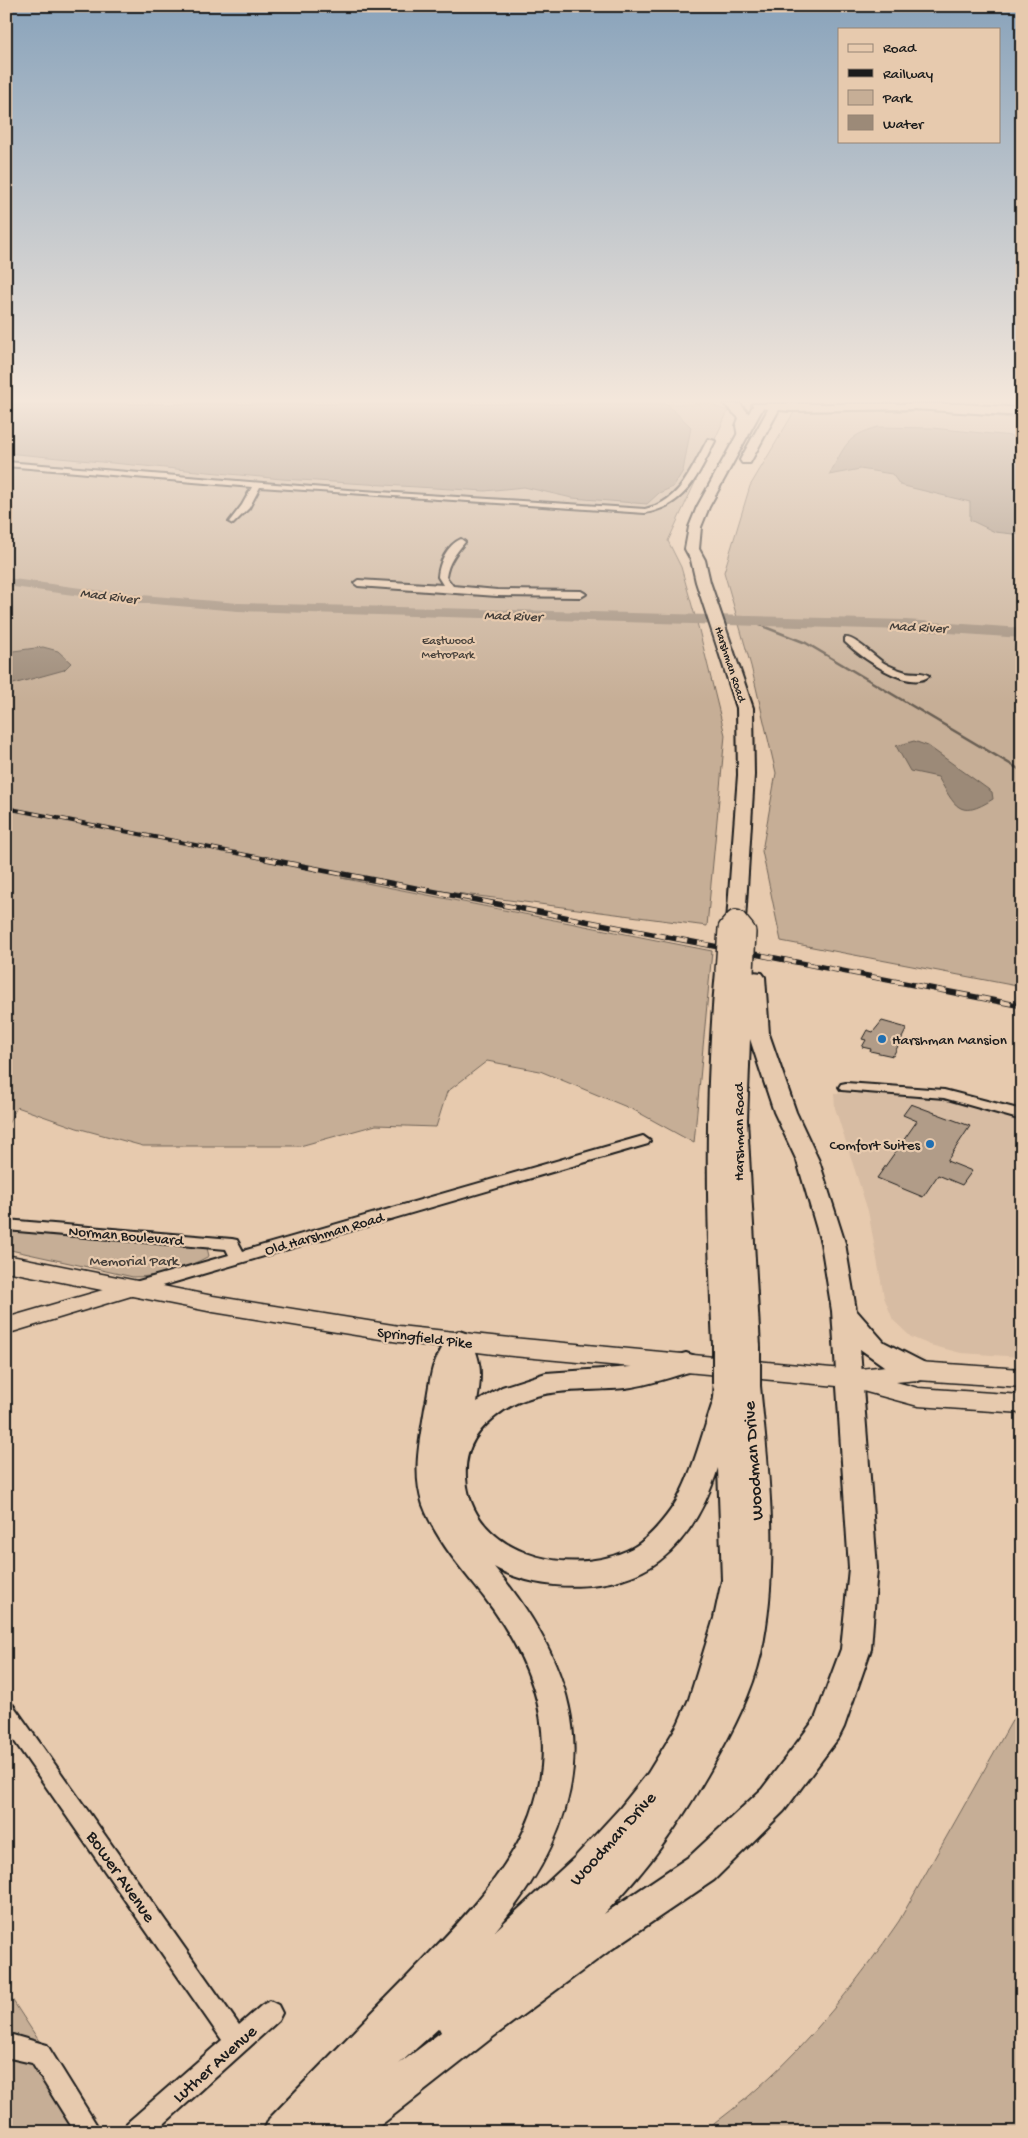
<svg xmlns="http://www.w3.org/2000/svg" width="1028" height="2138" font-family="'Gochi Hand',sans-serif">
	<rect width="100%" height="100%" fill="#e7caae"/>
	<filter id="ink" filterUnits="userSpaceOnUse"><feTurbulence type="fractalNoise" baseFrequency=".02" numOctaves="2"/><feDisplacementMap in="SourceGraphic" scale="10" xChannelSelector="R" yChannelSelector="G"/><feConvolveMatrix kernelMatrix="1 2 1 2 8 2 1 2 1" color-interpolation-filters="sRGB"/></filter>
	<g filter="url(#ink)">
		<!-- built -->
		<path fill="#d7bca3" d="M 834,1093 L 928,1095 L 1022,1120 L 1022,1357 L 961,1353 L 930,1345 L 911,1337 L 893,1320 L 884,1297 L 868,1211 L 835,1108 Z"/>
		<!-- green -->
		<path fill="#c6ae96" stroke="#716559" d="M 6,404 L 709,404 L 728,411 L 668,541 L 681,567 L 699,630 L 725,735 L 707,926 L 341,878 L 712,951 L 694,1143 L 634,1110 L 540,1071 L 487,1061 L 447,1092 L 436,1127 L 376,1125 L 300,1146 L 143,1146 L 77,1128 L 17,1107 L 6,1128 Z
			M 939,411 L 1022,419 L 1022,987 L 781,941 L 762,851 L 776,773 L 751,666 L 724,572 L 750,486 L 794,412 Z
			M 6,1231 L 207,1248 L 209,1256 C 185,1269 160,1277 133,1277 L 6,1249 Z
			M 1022,1703 L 1022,2132 L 704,2132 C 722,2117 741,2104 758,2088 C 812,2040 858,1981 899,1921 Z
			M 6,1990 L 98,2132 L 6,2132 Z"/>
		<!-- water -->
		<path fill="#9c8a78" stroke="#695e53" d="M 6,404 L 667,404 L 691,427 L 683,471 L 673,487 L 659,493 L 647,504 L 572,498 L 524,487 L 485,491 L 282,479 L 6,453 Z
			M 878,427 L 932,428 L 1022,437 L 1022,535 L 995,532 L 970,520 L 970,502 L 900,485 L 892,474 L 860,469 L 829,475 C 845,447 845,436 878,427 Z
			M 43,647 L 58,651 L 71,663 L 64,670 L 6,686 L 6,652 Z
			M 914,741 L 928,746 L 992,792 L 993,799 C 959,821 955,806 938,777 L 910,771 L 896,746 Z"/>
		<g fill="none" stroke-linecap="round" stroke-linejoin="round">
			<!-- stream -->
			<path stroke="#695e53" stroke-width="2.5" d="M 752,622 L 806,643 L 1022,771"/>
			<!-- river -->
			<path fill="#9c8a78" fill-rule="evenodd" d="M 6,578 L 118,593 L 238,603 L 906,620 L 1022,628 L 1022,638 L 906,630 L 238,611 L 118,601 L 6,586 Z"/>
		</g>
		<!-- building -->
		<path fill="#b19c88" stroke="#1c1c1c" d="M 882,1021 L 907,1028 L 893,1056 L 870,1051 L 871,1049 L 862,1047 L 866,1040 L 862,1039 L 867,1030 L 873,1032 Z
			M 911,1104 L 970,1126 L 947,1161 L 972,1171 L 962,1185 L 938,1175 L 923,1197 L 877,1178 L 917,1121 L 903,1115 Z"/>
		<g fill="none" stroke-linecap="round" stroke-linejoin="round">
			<!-- minor casing -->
			<g stroke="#1c1c1c" stroke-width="4">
				<path id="minor" d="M 708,439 L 715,441 C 698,475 686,506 645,513 L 260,487 L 249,508 L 233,524 L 229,522 L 242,505 L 252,487 L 6,466 L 6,462 L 348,490 L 645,509 C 681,502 692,467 708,439 Z
					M 461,539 L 465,542 C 456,553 448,562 446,577 L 453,586 L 497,590 L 581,591 L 586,594 L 581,597 L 497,596 L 358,586 L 354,583 L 358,580 L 443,585 L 438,577 C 439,563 447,545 461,539 Z
					M 845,638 C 853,636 875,657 884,663 C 891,667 899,670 906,672 C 914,674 923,671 929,676 C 909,693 860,656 845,642 Z
					M 846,1083 L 944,1090 L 1022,1110 L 1022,1120 L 944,1098 L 841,1090 L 839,1087 L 841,1084 Z
					M 643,1136 L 650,1141 L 648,1144 L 134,1294 L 128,1292 L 126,1288 L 128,1284 L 229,1255 L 226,1249 L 6,1230 L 6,1220 L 232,1239 L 237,1240 L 243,1251 Z
					M 6,1703 L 13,1705 L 239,2025 L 262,2005 L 270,2001 L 278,2005 L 282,2013 L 278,2021 L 155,2132 L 124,2132 L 127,2123 L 222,2040 L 6,1729 Z
					M 9,2034 L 47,2045 L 101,2132 L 75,2132 L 32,2063 L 10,2058 L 6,2060 L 6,2035 Z"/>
			</g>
			<!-- tertiary casing -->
			<g stroke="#1c1c1c" stroke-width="3">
				<path id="tertiary" d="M 134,1281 L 141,1283 L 144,1288 L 141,1293 L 6,1334 L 6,1318 Z"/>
			</g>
			<!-- secondary casing -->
			<g stroke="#1c1c1c" stroke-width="3">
				<path id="secondary" d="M 6,1255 L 213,1296 L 399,1326 L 501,1337 L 853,1370 L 918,1362 L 1022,1369 L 1022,1387 L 918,1380 L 896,1382 L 918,1388 L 1022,1395 L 1022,1413 L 918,1406 L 848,1387 L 501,1355 L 399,1342 L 213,1312 L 6,1271 Z"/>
			</g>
			<!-- primary casing -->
			<g stroke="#1c1c1c" stroke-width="4">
				<path id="primary" d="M 754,404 L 765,404 L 709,507 L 701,527 L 699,549 L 705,560 L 710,582 L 753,708 L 754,775 L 745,921 L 743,925 L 729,925 L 727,921 L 738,775 L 737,708 L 696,582 L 691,560 L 685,549 L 689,527 L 697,507 Z
					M 771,404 L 782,404 L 750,463 L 742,463 L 740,460 Z
					M 726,965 L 735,970 L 743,966 L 750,968 L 753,972 L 762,973 L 765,977 L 769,1034 L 796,1112 L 819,1161 L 845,1243 L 856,1310 L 884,1342 L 927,1364 L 931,1371 L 927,1378 L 918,1381 L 884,1366 L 860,1349 L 877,1568 L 871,1649 L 844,1727 L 839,1737 L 784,1811 L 714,1880 L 609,1951 L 493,2037 L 372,2132 L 263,2132 L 269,2119 C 314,2072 359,2026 405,1979 C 451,1930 507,1878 531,1814 C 560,1734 533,1661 484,1597 C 461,1568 436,1540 423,1505 C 412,1473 420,1440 425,1408 C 428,1395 429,1381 433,1367 C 437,1356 444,1345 450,1334 L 459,1331 L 468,1334 C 482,1360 482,1374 477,1402 L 502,1387 L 546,1373 L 631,1367 L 686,1353 L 695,1356 L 699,1363 L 695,1370 C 672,1377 649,1385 625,1388 C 584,1392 541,1386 504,1410 C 478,1428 464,1447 466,1478 C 471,1553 566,1578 626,1551 C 644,1544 659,1526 670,1511 C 690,1484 702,1434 713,1402 C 716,1393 712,1386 717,1377 L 726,1374 L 735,1377 L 737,1380 L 747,1376 L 756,1379 L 760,1386 C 769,1474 780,1566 761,1654 C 752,1693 733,1730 713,1765 C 681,1822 650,1867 604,1914 L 690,1856 L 762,1789 L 815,1719 L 841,1649 L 849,1568 L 832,1311 L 821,1243 L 797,1161 L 774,1112 L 750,1039 L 747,1120 L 760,1347 L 756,1354 L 747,1357 L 738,1354 L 736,1350 L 726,1355 L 717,1352 L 713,1345 C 707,1220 704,1096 716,971 L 719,967 ZM 718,1468 L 722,1580 L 714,1618 L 689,1699 L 678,1724 L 648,1773 L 620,1808 L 575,1857 L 495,1931 C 602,1805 598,1691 494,1567 C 539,1593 617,1593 659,1561 C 689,1538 707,1503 718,1468 ZM 439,2028 L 441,2032 L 399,2064 Z"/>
			</g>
			<!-- motorway casing -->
			<g stroke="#1c1c1c" stroke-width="4">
				<path id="motorway" d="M 724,404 L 740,404 L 753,418 L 748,437 L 738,437 L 736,426 L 739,418 Z
					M 752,404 L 960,404 L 1022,408 L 1022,416 L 914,409 L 790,411 L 758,408 Z"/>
			</g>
			<!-- minor -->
			<use href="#minor" fill="#e7caae" fill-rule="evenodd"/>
			<!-- tertiary -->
			<use href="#tertiary" fill="#e7caae" fill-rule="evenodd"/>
			<!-- secondary -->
			<use href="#secondary" fill="#e7caae" fill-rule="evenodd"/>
			<!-- primary -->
			<use href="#primary" fill="#e7caae" fill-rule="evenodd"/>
			<!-- motorway -->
			<use href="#motorway" fill="#e7caae" fill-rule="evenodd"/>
			<!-- rail-far1 casing -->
			<g stroke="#1c1c1c" stroke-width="4">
				<path id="rail-far1" d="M 6,808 L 272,860"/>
			</g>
			<!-- rail casing -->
			<g stroke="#1c1c1c" stroke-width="5.5">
				<path id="rail" d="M 266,859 L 1022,1006"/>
			</g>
			<!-- rail-far1 -->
			<use href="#rail-far1" stroke="#e7caae" stroke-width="2.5" stroke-dasharray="7" stroke-linecap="butt"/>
			<!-- rail -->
			<use href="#rail" stroke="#e7caae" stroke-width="4" stroke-dasharray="11" stroke-linecap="butt"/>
			<!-- primary-bridge-far1 casing -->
			<g stroke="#1c1c1c" stroke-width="24" stroke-linecap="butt">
				<path id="primary-bridge-far1" d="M 726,971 L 729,929 L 736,921 L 745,932 L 743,972"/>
			</g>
			<!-- primary-bridge casing -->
			<g stroke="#1c1c1c" stroke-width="30" stroke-linecap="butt">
				<path id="primary-bridge" d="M 726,1345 L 726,1384
					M 747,1347 L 747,1386"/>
			</g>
			<!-- primary-bridge-far1 -->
			<use href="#primary-bridge-far1" stroke="#e7caae" stroke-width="21"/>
			<!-- primary-bridge -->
			<use href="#primary-bridge" stroke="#e7caae" stroke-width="26"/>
		</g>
	</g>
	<!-- sky -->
	<linearGradient id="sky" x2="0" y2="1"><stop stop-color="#89a3bb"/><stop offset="0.57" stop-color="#f4e7db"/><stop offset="1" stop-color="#f4e7db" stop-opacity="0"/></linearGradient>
	<rect width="1028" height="703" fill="url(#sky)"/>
	<!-- markers -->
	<g fill="#1f6fb2" stroke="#e7caae" stroke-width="2">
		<circle cx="882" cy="1039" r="5"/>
		<circle cx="930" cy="1144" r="5"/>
	</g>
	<g text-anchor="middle" stroke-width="4.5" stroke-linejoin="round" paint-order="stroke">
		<!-- far-park labels -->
		<g font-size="12" fill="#46403a" stroke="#e7caae">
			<text x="448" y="644">Eastwood<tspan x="448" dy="14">MetroPark</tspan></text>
		</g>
		<!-- far-street labels -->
		<g font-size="12" fill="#1c1c1c" stroke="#e7caae">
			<text transform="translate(731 664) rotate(72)" y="4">Harshman Road</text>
		</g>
		<!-- far-water labels -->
		<g font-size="14" font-style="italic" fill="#423d38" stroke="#e7caae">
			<text transform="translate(109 595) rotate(7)" y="5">Mad River</text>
			<text transform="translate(513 615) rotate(2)" y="5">Mad River</text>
			<text transform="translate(918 626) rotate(3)" y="5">Mad River</text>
		</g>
		<!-- poi labels -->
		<g font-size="15" fill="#1c1c1c" stroke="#e7caae" text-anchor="start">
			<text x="892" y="1044">Harshman Mansion</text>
			<text x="920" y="1149" text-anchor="end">Comfort Suites</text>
		</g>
		<!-- street labels -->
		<g font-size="15" fill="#1c1c1c" stroke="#e7caae">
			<text transform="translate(738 1132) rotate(-90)" y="5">Harshman Road</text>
			<text transform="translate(324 1233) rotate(-16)" y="5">Old Harshman Road</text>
			<text transform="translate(126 1235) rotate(5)" y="5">Norman Boulevard</text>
			<text transform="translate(425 1337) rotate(7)" y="5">Springfield Pike</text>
		</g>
		<!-- park labels -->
		<g font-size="15" fill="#46403a" stroke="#e7caae">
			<text x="134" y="1265">Memorial Park</text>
		</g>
		<!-- near-street labels -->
		<g font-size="18" fill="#1c1c1c" stroke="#e7caae">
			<text transform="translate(752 1461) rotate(-94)" y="6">Woodman Drive</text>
			<text transform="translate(612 1838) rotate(-48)" y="6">Woodman Drive</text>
			<text transform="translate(122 1876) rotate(55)" y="6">Bower Avenue</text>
			<text transform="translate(214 2063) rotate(-42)" y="6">Luther Avenue</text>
		</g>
	</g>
	<!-- margin -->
	<rect width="1028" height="2138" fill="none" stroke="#e7caae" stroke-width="25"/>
	<rect x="12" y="12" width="1003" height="2113" fill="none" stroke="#1c1c1c" stroke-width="2" filter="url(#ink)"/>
	<!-- legend -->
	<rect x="838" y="28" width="162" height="115" fill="#e7caae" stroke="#968474"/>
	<rect x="848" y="44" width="25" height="8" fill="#e7caae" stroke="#968474"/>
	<text x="883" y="52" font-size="15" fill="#1c1c1c">Road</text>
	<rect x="848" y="69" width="25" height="8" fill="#1c1c1c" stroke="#968474"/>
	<text x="883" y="78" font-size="15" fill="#1c1c1c">Railway</text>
	<rect x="848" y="90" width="25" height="15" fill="#c6ae96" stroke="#968474"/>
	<text x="883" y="102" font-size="15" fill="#1c1c1c">Park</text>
	<rect x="848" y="115" width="25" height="15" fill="#9c8a78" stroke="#968474"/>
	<text x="883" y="128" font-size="15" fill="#1c1c1c">Water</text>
</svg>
